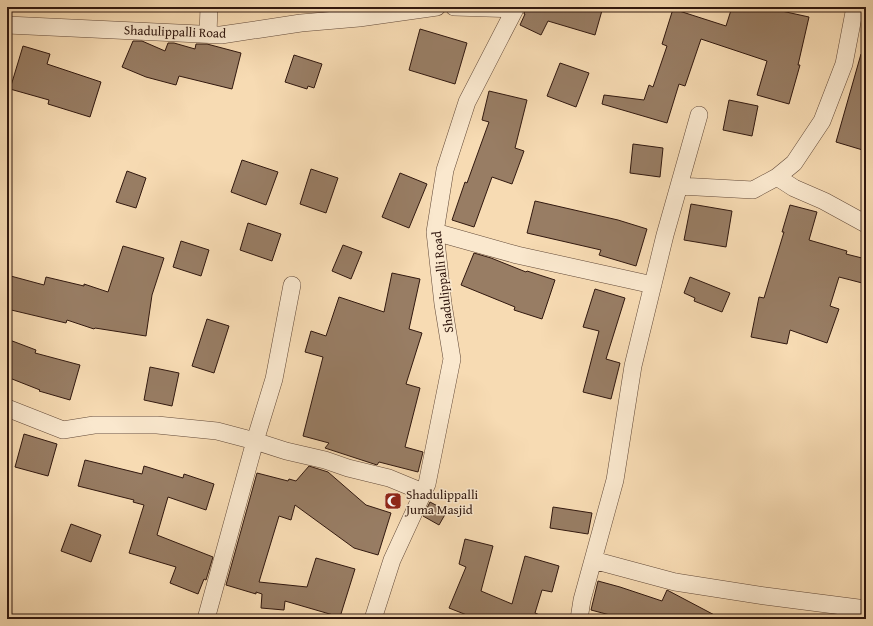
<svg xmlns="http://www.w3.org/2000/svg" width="873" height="626" font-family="'Gentium Book Plus',serif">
	<rect width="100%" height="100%" fill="#f7dbb3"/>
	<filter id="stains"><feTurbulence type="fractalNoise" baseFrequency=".005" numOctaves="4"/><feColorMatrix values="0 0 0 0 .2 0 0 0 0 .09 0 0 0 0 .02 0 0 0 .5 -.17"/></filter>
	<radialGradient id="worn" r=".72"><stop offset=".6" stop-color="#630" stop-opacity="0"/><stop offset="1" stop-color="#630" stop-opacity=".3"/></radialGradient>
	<!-- building -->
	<path fill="#987d64" stroke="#31180f" d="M 525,7 L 603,7 L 595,35 L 548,21 L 541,35 L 520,25 L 525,14 L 524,14 Z
		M 732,7 L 778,7 L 777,10 L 809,17 L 798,65 L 800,65 L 789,104 L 757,95 L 767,61 L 701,39 L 685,86 L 679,84 L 667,123 L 602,104 L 604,95 L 644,100 L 649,85 L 653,87 L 667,46 L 662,44 L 673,9 L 726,26 Z
		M 420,29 L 467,43 L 455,84 L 409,70 Z
		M 133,41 L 142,41 L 165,51 L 168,43 L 174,43 L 195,49 L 196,44 L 207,44 L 241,53 L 232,89 L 179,76 L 176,85 L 146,77 L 122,67 Z
		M 23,46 L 50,54 L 47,64 L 101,82 L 90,117 L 48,104 L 49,100 L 10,89 Z
		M 861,54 L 866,54 L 866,151 L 836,142 Z
		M 294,55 L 322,64 L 314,88 L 308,86 L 307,89 L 285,82 Z
		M 560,63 L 589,73 L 576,107 L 547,96 Z
		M 489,91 L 527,100 L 515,148 L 524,151 L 512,184 L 492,177 L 474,227 L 452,220 L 465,182 L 467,183 L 489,122 L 482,120 Z
		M 729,100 L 758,106 L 752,136 L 723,130 Z
		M 633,144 L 663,148 L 660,177 L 630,173 Z
		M 242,160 L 278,172 L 266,205 L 231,192 Z
		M 311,169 L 338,178 L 326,213 L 300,204 Z
		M 127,171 L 146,178 L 136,208 L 116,202 Z
		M 400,173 L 427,184 L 409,228 L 382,217 Z
		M 535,201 L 618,220 L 647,229 L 636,266 L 599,255 L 601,250 L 527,233 Z
		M 691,204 L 732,211 L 726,247 L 684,240 Z
		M 790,205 L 817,212 L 809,240 L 847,251 L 846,254 L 866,259 L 866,284 L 839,277 L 830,306 L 839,309 L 827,343 L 790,330 L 787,344 L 751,337 L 759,297 L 764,298 L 784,232 L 782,232 Z
		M 248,223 L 281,234 L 272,261 L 240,250 Z
		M 181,241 L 209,250 L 201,276 L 173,267 Z
		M 343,245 L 362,252 L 351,279 L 332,271 Z
		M 123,246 L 164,258 L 152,295 L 146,336 L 95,328 L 94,329 L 67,320 L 66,323 L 7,309 L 7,275 L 44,285 L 46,277 L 84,286 L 84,284 L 108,292 Z
		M 474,253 L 491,258 L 526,272 L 527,271 L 555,280 L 542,319 L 514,310 L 515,307 L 461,285 Z
		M 392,273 L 420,279 L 409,329 L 422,333 L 406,384 L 420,388 L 405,447 L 423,452 L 418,472 L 379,462 L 377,465 L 325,448 L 329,443 L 303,436 L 323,357 L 305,352 L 311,331 L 326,336 L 339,297 L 384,312 Z
		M 690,277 L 730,293 L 722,312 L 694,301 L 695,298 L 684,293 Z
		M 595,289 L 625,298 L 606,359 L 620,363 L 611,399 L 583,392 L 599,331 L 583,327 Z
		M 207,319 L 229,326 L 214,373 L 192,366 Z
		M 7,339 L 36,350 L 35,353 L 80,365 L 70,400 L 39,391 L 40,390 L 7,377 Z
		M 150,367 L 179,373 L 172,406 L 144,400 Z
		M 24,434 L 57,444 L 48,476 L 15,467 Z
		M 85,460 L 142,474 L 144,466 L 183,478 L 184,474 L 214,484 L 206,510 L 168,497 L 157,535 L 213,557 L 206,580 L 204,579 L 198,594 L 170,583 L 176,567 L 129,553 L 144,505 L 133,502 L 134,500 L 78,486 Z
		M 309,466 L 328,472 L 366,505 L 391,513 L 378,555 L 354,548 L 295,505 L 291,520 L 279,516 L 259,582 L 307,587 L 316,558 L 355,569 L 340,617 L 285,601 L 284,610 L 261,608 L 262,594 L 256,592 L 256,594 L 226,585 L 257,473 L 288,481 L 289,479 L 296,481 Z
		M 430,502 L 447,511 L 439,525 L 423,516 Z
		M 553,507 L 592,513 L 588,534 L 550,528 Z
		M 71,524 L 101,535 L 91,562 L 61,551 Z
		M 465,539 L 493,546 L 481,591 L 512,604 L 525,556 L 559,566 L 552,592 L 542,590 L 535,613 L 549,619 L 477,619 L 449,608 L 466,567 L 459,564 Z
		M 598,581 L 620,587 L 662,601 L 667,590 L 722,619 L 625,619 L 591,610 Z"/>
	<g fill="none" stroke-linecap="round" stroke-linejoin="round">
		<!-- street casing -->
		<g stroke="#624938" stroke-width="18">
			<path id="street" d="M 7,25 L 221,35 L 301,23 L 359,18 L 437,7
				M 208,34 L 209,7
				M 777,177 L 794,188 L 824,201 L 866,224
				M 679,186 L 753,190 L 777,177 L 794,163 L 822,121 L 844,64 L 855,7
				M 435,232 L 517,255 L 653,285
				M 7,408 L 63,430 L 94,425 L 157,425 L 217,431 L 255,441 L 286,451 L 325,460 L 348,468 L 389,478 L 423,492
				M 593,560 L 675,582 L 765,596 L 866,609
				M 206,619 L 255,441 L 274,379 L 292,285
				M 373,619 L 392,560 L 427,484 L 452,359 L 443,304 L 435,232 L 445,170 L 467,102 L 515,9 L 454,7
				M 579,619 L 582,600 L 615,480 L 633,366 L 665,235 L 699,115"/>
		</g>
		<!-- street -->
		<use href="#street" stroke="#fae8ce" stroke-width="17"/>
	</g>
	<!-- icons -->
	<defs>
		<g id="mosque-square" transform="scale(0.9)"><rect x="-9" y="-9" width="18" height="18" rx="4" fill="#8f2418" stroke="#fae8ce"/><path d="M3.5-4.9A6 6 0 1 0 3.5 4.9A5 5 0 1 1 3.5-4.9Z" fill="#fff"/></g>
	</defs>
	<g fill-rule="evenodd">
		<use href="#mosque-square" x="393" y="501"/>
	</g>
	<g text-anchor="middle" stroke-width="3" stroke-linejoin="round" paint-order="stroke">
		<!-- street labels -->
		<g font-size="13" fill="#31180f" stroke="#fae8ce">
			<text transform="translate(175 31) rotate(2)" y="5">Shadulippalli Road</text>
			<text transform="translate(442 282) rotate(-97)" y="5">Shadulippalli Road</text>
		</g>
		<!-- poi labels -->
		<g font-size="13" fill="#31180f" stroke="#fae8ce" text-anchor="start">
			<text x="406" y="499">Shadulippalli<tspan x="406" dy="15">Juma Masjid</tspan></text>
		</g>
	</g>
	<!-- margin -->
	<rect width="873" height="626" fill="none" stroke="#f7dbb3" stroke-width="24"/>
	<rect x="8" y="8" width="857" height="610" fill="none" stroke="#31180f" stroke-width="2"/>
	<rect x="12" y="12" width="849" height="602" fill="none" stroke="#31180f"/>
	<rect width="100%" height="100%" filter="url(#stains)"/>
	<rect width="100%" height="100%" fill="url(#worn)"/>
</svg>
